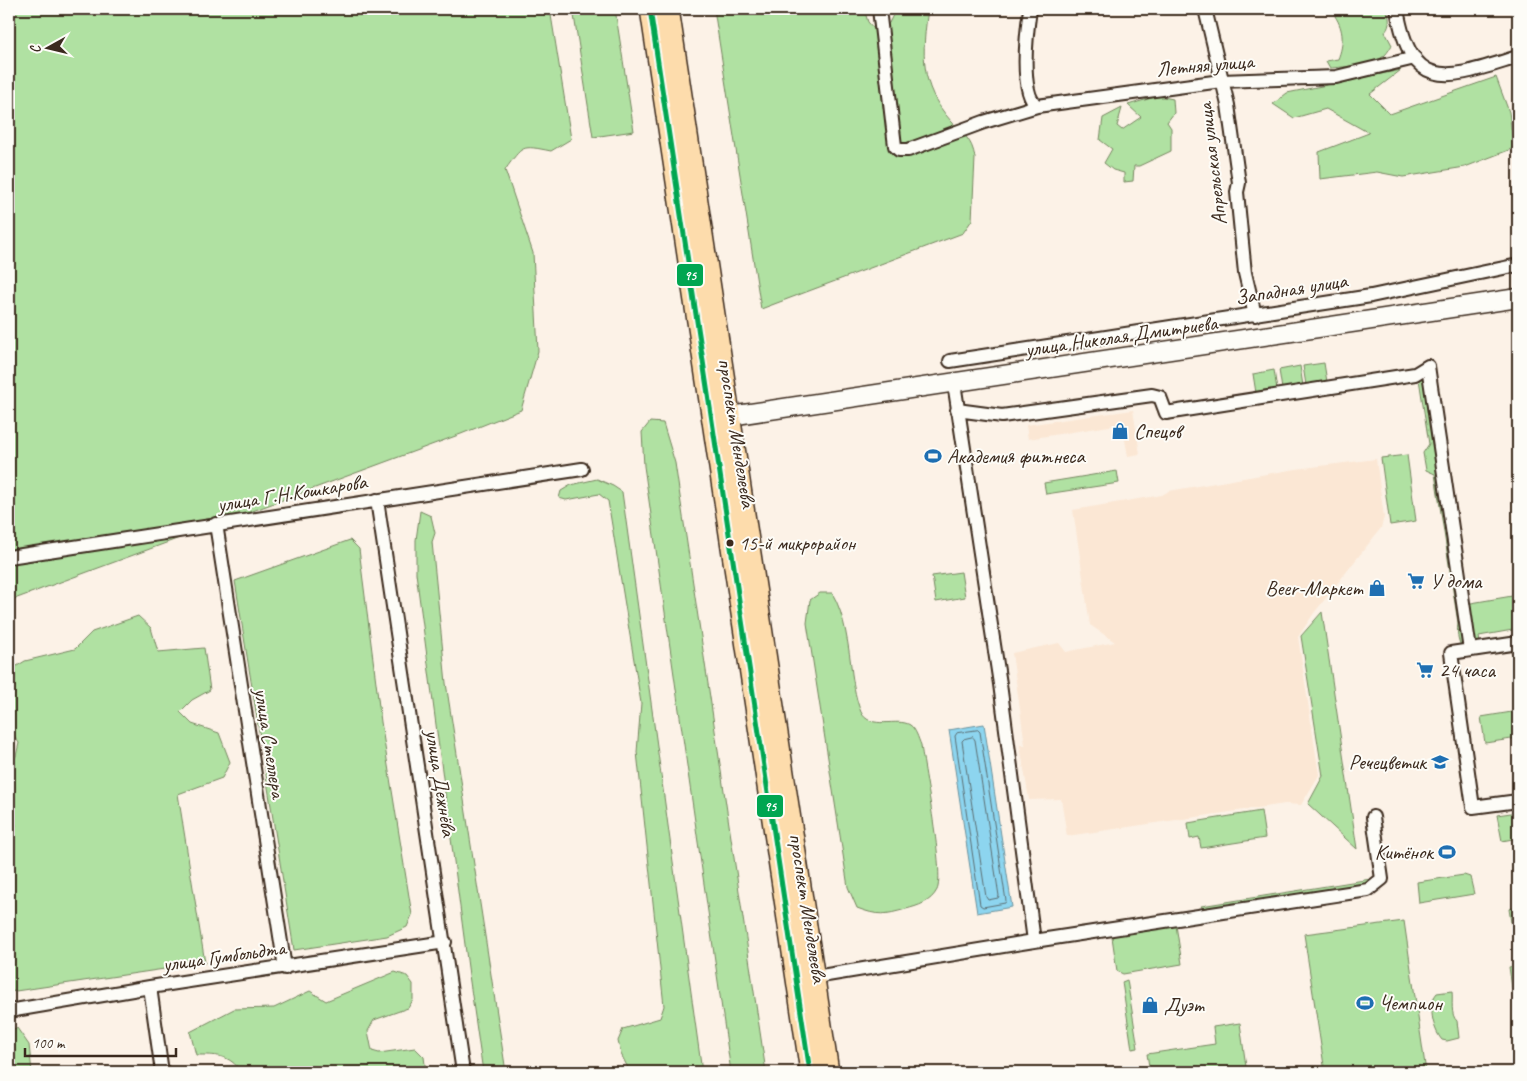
<svg xmlns="http://www.w3.org/2000/svg" width="1527" height="1081" font-family="Caveat,sans-serif">
	<rect width="100%" height="100%" fill="#fcf2e7"/>
	<filter id="ink" filterUnits="userSpaceOnUse"><feTurbulence type="fractalNoise" baseFrequency=".02" numOctaves="2"/><feDisplacementMap in="SourceGraphic" scale="10" xChannelSelector="R" yChannelSelector="G"/><feConvolveMatrix kernelMatrix="1 2 1 2 8 2 1 2 1" color-interpolation-filters="sRGB"/></filter>
	<g filter="url(#ink)">
		<!-- built -->
		<path fill="#fbe7d4" d="M 1133,410 L 1140,454 L 1128,456 L 1122,424 L 1028,439 L 1026,425 Z
			M 1376,459 L 1384,517 L 1381,528 L 1314,613 L 1298,637 L 1319,775 L 1301,805 L 1285,804 L 1067,836 L 1061,799 L 1029,800 L 1020,745 L 1025,745 L 1012,653 L 1059,643 L 1066,652 L 1115,642 L 1090,625 L 1073,510 L 1162,495 L 1169,491 L 1296,469 Z"/>
		<!-- green -->
		<path fill="#b0e1a2" stroke="#768660" d="M 9,9 L 550,9 L 571,139 L 551,151 C 521,145 523,145 505,170 L 533,253 L 538,351 L 521,410 L 461,434 L 9,601 Z
			M 573,9 L 615,9 L 634,131 L 593,137 Z
			M 714,9 L 864,9 L 868,22 L 875,30 L 881,31 L 889,23 L 896,9 L 928,9 C 922,53 919,85 951,121 C 963,135 972,138 975,158 L 972,220 L 963,233 L 761,309 Z
			M 1337,9 L 1386,9 C 1390,17 1391,25 1385,32 L 1392,45 C 1390,48 1388,52 1385,55 C 1375,65 1344,67 1330,68 L 1326,61 L 1338,59 C 1344,44 1344,30 1335,16 Z
			M 1401,70 L 1370,94 L 1390,114 L 1496,77 L 1509,112 L 1514,148 L 1465,167 L 1403,177 L 1377,172 L 1320,179 L 1319,152 L 1369,133 L 1326,109 L 1294,118 L 1273,104 L 1287,93 Z
			M 1158,96 L 1173,99 L 1174,113 L 1167,122 L 1171,128 L 1171,151 L 1139,166 L 1134,166 L 1133,181 L 1124,182 L 1124,173 L 1113,170 L 1104,163 L 1112,149 L 1100,140 L 1103,118 L 1122,108 L 1117,126 L 1122,130 L 1141,117 L 1128,105 Z
			M 1324,363 L 1327,382 L 1306,385 L 1303,366 Z
			M 1300,366 L 1303,386 L 1282,389 L 1279,370 Z
			M 1274,370 L 1277,390 L 1256,393 L 1253,374 Z
			M 1424,376 L 1465,647 L 1462,647 C 1457,640 1457,630 1458,623 L 1435,474 L 1426,470 L 1423,453 L 1429,444 L 1419,379 Z
			M 650,422 L 663,423 L 675,463 L 766,1072 L 731,1072 L 644,466 L 642,432 Z
			M 1407,455 L 1416,521 L 1390,525 L 1381,458 Z
			M 1117,471 L 1119,483 L 1046,494 L 1044,483 Z
			M 597,479 L 613,486 L 622,492 L 702,1072 L 630,1072 L 621,1054 L 618,1041 L 623,1029 L 660,1018 L 664,1006 L 637,752 L 641,703 L 608,501 L 599,494 L 566,500 L 559,498 L 561,491 L 571,485 Z
			M 420,511 L 431,516 L 435,533 L 432,542 L 446,683 L 506,1072 L 483,1072 L 469,975 L 416,573 L 416,540 Z
			M 350,540 L 359,549 L 381,722 L 412,915 L 407,927 L 387,936 L 294,950 L 235,581 Z
			M 961,572 L 965,597 L 936,602 L 932,576 Z
			M 820,593 L 832,593 C 845,614 849,649 852,674 C 854,687 856,700 861,712 C 870,731 898,717 910,725 C 916,729 918,738 921,745 C 924,769 945,874 937,890 C 931,902 918,906 906,909 C 885,915 878,916 857,908 L 848,887 L 807,623 L 810,600 Z
			M 1518,595 L 1518,629 L 1479,636 L 1480,645 L 1475,642 L 1470,607 L 1471,603 Z
			M 1322,612 L 1357,849 L 1308,804 L 1323,776 L 1301,636 Z
			M 138,616 L 151,628 L 158,652 L 204,648 L 210,690 L 192,700 L 180,712 L 192,724 L 219,733 L 230,762 L 222,778 L 178,794 L 205,963 L 9,992 L 9,827 L 16,826 L 9,787 L 9,767 L 16,756 L 19,743 L 9,728 L 9,671 L 25,661 L 75,649 L 92,632 Z
			M 1518,711 L 1518,738 L 1485,743 L 1481,717 Z
			M 1261,811 L 1265,838 L 1201,848 L 1199,837 L 1190,839 L 1188,823 Z
			M 1518,812 L 1518,838 L 1502,841 L 1497,815 Z
			M 1464,875 L 1470,877 L 1474,894 L 1419,903 L 1417,882 Z
			M 1377,878 L 1373,883 L 1204,910 L 1201,906 Z
			M 1518,907 L 1518,941 L 1514,942 L 1509,909 Z
			M 1404,921 L 1426,1072 L 1325,1072 L 1304,934 Z
			M 1176,925 L 1182,964 L 1123,974 L 1117,971 L 1112,937 L 1116,934 Z
			M 1514,966 L 1518,998 L 1518,1016 L 1516,1015 L 1509,967 Z
			M 395,972 L 407,976 L 413,984 L 413,1000 L 408,1008 L 374,1020 L 368,1031 L 372,1051 L 379,1053 L 415,1048 L 424,1057 L 426,1072 L 241,1072 C 230,1054 215,1055 196,1055 L 190,1032 L 234,1009 L 274,1008 L 310,991 L 326,1001 Z
			M 1127,980 L 1138,1048 L 1132,1049 L 1122,982 Z
			M 1452,991 C 1453,1001 1450,1015 1457,1021 L 1459,1038 L 1447,1041 L 1442,1040 C 1433,1030 1427,1004 1437,993 Z
			M 1240,1023 L 1246,1067 L 1212,1072 L 1150,1072 L 1147,1054 L 1215,1044 L 1213,1027 Z
			M 17,1028 L 29,1045 L 32,1072 L 9,1072 L 9,1030 Z"/>
		<!-- water -->
		<path fill="#8dd5ef" stroke="#6c919b" d="M 984,724 L 1012,907 L 977,913 L 949,730 Z"/>
		<g fill="none" stroke-linecap="round" stroke-linejoin="round">
			<!-- shore -->
			<path stroke="#5c6e72" stroke-width="1" d="M 978,730 L 980,732 L 1006,901 L 1005,903 L 983,907 L 980,905 L 955,736 L 957,733 Z
				M 973,737 L 975,740 L 999,896 L 998,898 L 988,900 L 986,897 L 962,741 L 964,739 Z"/>
			<!-- minor casing -->
			<g stroke="#3b2a1e" stroke-width="16">
				<path id="minor" d="M 879,9 L 895,146 L 899,150 L 908,150 L 984,122 L 1037,106 L 1221,81 L 1336,77 L 1415,58
					M 1030,9 C 1027,30 1019,93 1037,106
					M 1205,9 L 1228,105 L 1239,183 L 1237,192 L 1245,273 L 1255,315
					M 1397,9 C 1412,97 1452,77 1518,57
					M 950,361 L 1371,296 L 1518,265
					M 954,383 L 1000,684 L 1034,941
					M 957,410 L 1002,416 L 1152,395 L 1160,397 L 1166,413 L 1415,374 L 1428,366 L 1470,650
					M 377,500 L 463,1072
					M 216,524 L 285,968
					M 9,557 L 582,469
					M 1518,643 L 1451,653 L 1473,807 L 1518,801
					M 815,977 L 1034,941 L 1368,890 L 1382,879 L 1373,817
					M 150,987 L 162,1072
					M 9,1011 L 150,987 L 445,942"/>
			</g>
			<!-- secondary casing -->
			<g stroke="#3b2a1e" stroke-width="21">
				<path id="secondary" d="M 730,416 L 1518,298"/>
			</g>
			<!-- primary casing -->
			<g stroke="#3b2a1e" stroke-width="22">
				<path id="primary" d="M 650,9 L 810,1072
					M 669,9 L 829,1072"/>
			</g>
			<!-- minor -->
			<use href="#minor" stroke="#fdfcf7" stroke-width="12"/>
			<!-- secondary -->
			<use href="#secondary" stroke="#fdfcf7" stroke-width="18"/>
			<!-- primary -->
			<use href="#primary" stroke="#fddcac" stroke-width="19"/>
			<!-- bus-1 casing -->
			<g stroke="#fdfcf7" stroke-width="9">
				<path id="bus-1" d="M 650,9 L 810,1072"/>
			</g>
			<!-- bus-1 -->
			<use href="#bus-1" stroke="#00a651" stroke-width="5"/>
		</g>
	</g>
	<!-- icons -->
	<defs>
		<g id="shop-bare" transform="scale(1.35)"><path d="M-5-2.5h2.3a2.7 3.5 0 0 1 5.4 0H5L5.5 6h-11ZM-1.5-2.5h3a1.5 2.3 0 0 0-3 0Z" fill="#1f6fb2" stroke="#fdfcf7" stroke-width="2.5" paint-order="stroke"/></g>
		<g id="stadium-bare" transform="scale(1.35)"><path d="M0-5a6.5 5 0 1 0 0 10a6.5 5 0 1 0 0-10ZM-3.5-1.8h7v3.6h-7Z" fill="#1f6fb2" stroke="#fdfcf7" stroke-width="2.5" paint-order="stroke"/></g>
		<g id="supermarket-bare" transform="scale(1.35)"><path d="M-6-5.5h2.5l.6 2H6L4.5 2H-2.5L-4.4-4H-6ZM-1.5 3.2a1.3 1.3 0 1 0 .1 0ZM3 3.2a1.3 1.3 0 1 0 .1 0Z" fill="#1f6fb2" stroke="#fdfcf7" stroke-width="2.5" paint-order="stroke"/></g>
		<g id="school-bare" transform="scale(1.35)"><path d="M0-5L7-2L0 1L-7-2ZM-4 1L0 2.5L4 1V4Q0 6-4 4Z" fill="#1f6fb2" stroke="#fdfcf7" stroke-width="2.5" paint-order="stroke"/></g>
	</defs>
	<g fill-rule="evenodd">
		<use href="#shop-bare" x="1120" y="431"/>
		<use href="#stadium-bare" x="933" y="456"/>
		<use href="#supermarket-bare" x="1416" y="581"/>
		<use href="#shop-bare" x="1377" y="588"/>
		<use href="#supermarket-bare" x="1425" y="670"/>
		<use href="#school-bare" x="1440" y="762"/>
		<use href="#stadium-bare" x="1447" y="852"/>
		<use href="#stadium-bare" x="1365" y="1003"/>
		<use href="#shop-bare" x="1150" y="1005"/>
	</g>
	<!-- markers -->
	<circle fill="#3b2a1e" stroke="#fdfcf7" stroke-width="2" cx="730" cy="543" r="4.5"/>
	<g text-anchor="middle" stroke-width="4" stroke-linejoin="round" paint-order="stroke">
		<!-- bus labels -->
		<g font-size="20" fill="#3b2a1e" stroke="#fdfcf7" text-anchor="start">
			<text x="739" y="550">15-й микрорайон</text>
		</g>
		<!-- street labels -->
		<g font-size="21" fill="#3b2a1e" stroke="#fdfcf7">
			<text transform="translate(1205 65) rotate(-5)" y="7">Летняя улица</text>
			<text transform="translate(1212 164) rotate(-97)" y="7">Апрельская улица</text>
			<text transform="translate(1291 289) rotate(-9)" y="7">Западная улица</text>
			<text transform="translate(1121 336) rotate(-8)" y="7">улица Николая Дмитриева</text>
			<text transform="translate(737 433) rotate(81)" y="7">проспект Менделеева</text>
			<text transform="translate(292 493) rotate(-9)" y="7">улица Г.Н.Кошкарова</text>
			<text transform="translate(270 743) rotate(81)" y="7">улица Стеллера</text>
			<text transform="translate(441 783) rotate(81)" y="7">улица Дежнёва</text>
			<text transform="translate(808 908) rotate(81)" y="7">проспект Менделеева</text>
			<text transform="translate(224 956) rotate(-8)" y="7">улица Гумбольдта</text>
		</g>
		<!-- poi labels -->
		<g font-size="21" fill="#3b2a1e" stroke="#fdfcf7" text-anchor="start">
			<text x="1134" y="438">Спецов</text>
			<text x="947" y="463">Академия фитнеса</text>
			<text x="1430" y="588">У дома</text>
			<text x="1363" y="595" text-anchor="end">Beer-Маркет</text>
			<text x="1439" y="677">24 часа</text>
			<text x="1426" y="769" text-anchor="end">Речецветик</text>
			<text x="1433" y="859" text-anchor="end">Китёнок</text>
			<text x="1379" y="1010">Чемпион</text>
			<text x="1164" y="1012">Дуэт</text>
		</g>
	</g>
	<g stroke="#fdfcf7" stroke-width="2">
		<rect x="676" y="263" width="28" height="24" rx="5" fill="#00a651"/>
		<rect x="756" y="794" width="28" height="24" rx="5" fill="#00a651"/>
	</g>
	<g font-size="14" text-anchor="middle" font-weight="bold" fill="#fff">
		<text x="690" y="280">95</text>
		<text x="770" y="811">95</text>
	</g>
	<!-- margin -->
	<rect width="1527" height="1081" fill="none" stroke="#fdfcf7" stroke-width="30"/>
	<rect x="15" y="15" width="1497" height="1051" fill="none" stroke="#3b2a1e" stroke-width="2" filter="url(#ink)"/>
	<!-- north arrow -->
	<g transform="translate(48 48) rotate(262)" stroke="#fdfcf7" stroke-width="4" paint-order="stroke">
	<path d="M0-4L9 19L0 12L-9 19Z" fill="#3b2a1e"/>
	<text y="-8" font-size="14" font-weight="bold" text-anchor="middle" fill="#3b2a1e">С</text>
	</g>
	<!-- scale -->
	<path d="M25 1048v8h151v-8" fill="none" stroke="#3b2a1e" stroke-width="2.5"/>
	<text x="32" y="1048" font-size="15" fill="#3b2a1e" stroke="#fdfcf7" stroke-width="4" paint-order="stroke">100 m</text>
</svg>
